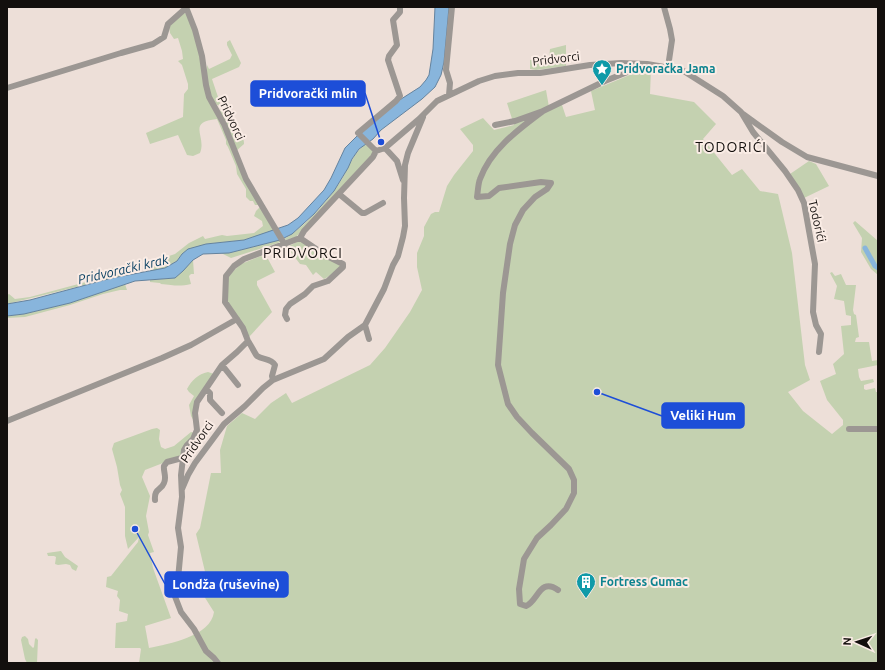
<svg xmlns="http://www.w3.org/2000/svg" width="885" height="670" font-family="Ubuntu,sans-serif">
	<rect width="100%" height="100%" fill="#eddfd8"/>
	<!-- green -->
	<path fill="#c4d1b0" d="M 184,13 L 187,14 L 198,46 L 204,84 L 259,205 L 255,205 L 253,201 L 250,201 L 246,197 L 246,189 L 237,174 L 236,166 L 228,147 L 226,144 L 226,140 L 217,119 C 186,122 207,136 200,153 L 193,156 L 187,155 L 178,135 L 150,144 L 146,133 L 183,117 L 184,94 L 188,89 L 188,84 L 182,65 L 178,61 L 183,59 L 182,51 L 178,38 L 174,39 L 170,33 L 169,26 Z
		M 230,40 L 241,63 L 239,67 L 212,79 L 221,106 L 217,105 C 207,96 206,78 207,65 L 209,69 L 230,59 L 232,55 L 227,45 L 227,42 Z
		M 566,45 L 566,66 L 536,70 L 530,69 L 530,60 L 549,59 L 550,49 Z
		M 651,69 L 650,94 L 694,102 L 716,124 L 703,139 L 732,175 L 742,169 L 760,191 L 778,194 L 792,253 L 805,365 L 810,380 L 788,392 L 803,411 L 832,434 L 843,425 L 843,420 L 827,400 L 820,381 L 836,374 L 833,364 L 844,354 L 841,326 L 851,325 L 851,316 L 846,315 L 844,301 L 834,299 L 837,286 L 830,273 L 832,272 L 835,276 L 841,274 L 846,285 L 856,285 L 853,310 L 854,314 L 856,315 L 859,337 L 856,338 L 855,342 L 869,342 L 872,361 L 878,360 L 878,365 L 858,369 L 859,377 L 861,381 L 873,379 L 874,382 L 864,385 L 864,389 L 866,390 L 875,388 L 876,392 L 878,392 L 878,663 L 139,663 L 141,649 L 140,648 L 115,648 L 116,623 L 127,621 L 128,614 L 119,611 L 120,600 L 117,596 L 118,591 L 106,587 L 107,577 L 111,576 L 138,542 L 139,537 L 128,549 L 125,536 L 125,507 L 120,494 L 122,490 L 120,485 L 117,467 L 112,449 L 114,443 L 152,429 L 157,428 L 160,430 L 159,439 L 161,447 L 165,449 L 174,446 L 191,432 L 195,433 L 181,456 L 145,470 L 142,477 L 150,496 L 146,516 L 149,532 L 148,535 L 154,552 L 150,553 L 153,568 L 171,618 L 145,626 L 149,648 C 169,644 211,636 214,612 L 202,593 L 201,587 L 207,580 L 196,534 L 200,528 L 211,473 L 221,473 L 220,450 L 227,426 L 242,413 L 255,419 L 271,403 L 286,393 L 292,403 L 370,365 L 385,348 L 410,312 L 422,290 L 417,267 L 417,253 L 424,236 L 424,227 L 431,214 L 435,212 L 439,212 L 447,186 L 454,175 L 473,151 L 473,145 L 460,129 L 483,118 L 494,130 L 514,125 L 507,103 L 546,90 L 549,107 L 561,102 L 566,117 L 595,110 L 591,91 L 632,74 Z
		M 222,108 L 235,127 L 235,130 C 241,134 244,137 244,144 L 236,151 L 220,112 Z
		M 366,143 L 374,153 L 296,237 L 286,240 L 284,239 C 304,228 330,199 342,179 C 350,165 353,154 366,143 Z
		M 809,161 L 816,164 L 829,186 L 804,198 L 790,174 Z
		M 260,207 L 275,230 L 244,240 L 206,244 L 182,254 L 177,261 L 165,268 L 151,272 L 148,264 L 151,263 L 162,263 L 166,257 L 175,254 L 189,243 L 203,236 L 205,239 L 222,235 L 227,236 L 254,233 L 263,226 L 262,221 L 254,216 L 256,211 Z
		M 855,221 L 878,241 L 878,275 L 871,269 L 861,252 L 862,238 L 853,223 Z
		M 280,240 L 281,242 L 231,258 L 221,253 L 229,253 Z
		M 299,241 L 303,241 L 341,266 L 339,269 L 326,278 L 324,279 L 316,272 L 313,275 L 306,265 L 300,264 L 287,247 Z
		M 261,256 L 264,258 L 268,259 L 275,272 L 257,281 L 257,285 L 272,312 L 249,337 L 226,301 L 227,277 L 241,264 Z
		M 193,260 L 194,274 L 191,274 L 189,276 L 191,284 C 179,287 173,285 161,284 L 160,283 L 150,282 L 150,280 L 175,278 Z
		M 114,268 L 121,276 L 7,304 L 7,295 L 9,294 L 15,299 L 30,297 L 97,279 C 100,271 105,269 114,268 Z
		M 125,284 L 127,290 L 120,290 L 103,294 L 70,305 L 25,317 L 7,318 L 7,316 L 24,314 L 70,303 Z
		M 208,372 L 214,374 L 198,396 L 195,423 L 191,416 L 189,405 L 194,396 L 189,392 L 187,389 C 192,380 198,374 208,372 Z
		M 61,551 L 65,557 L 78,566 L 76,571 L 72,569 L 70,565 L 66,564 L 58,565 L 55,564 L 56,557 L 54,556 L 48,556 L 47,553 Z
		M 25,636 L 28,639 L 29,644 L 33,648 L 34,647 L 35,639 L 36,638 L 38,640 L 37,663 L 27,663 L 25,659 L 21,640 L 22,637 Z"/>
	<!-- water -->
	<path fill="#88b5dc" stroke="#65839e" d="M 435,7 L 449,7 L 444,62 L 441,75 L 435,87 L 422,99 L 381,130 L 373,139 L 359,149 L 352,159 L 348,168 L 334,191 L 314,214 L 292,234 L 280,240 L 229,253 L 203,254 L 193,260 L 183,271 L 175,278 L 135,281 L 70,303 L 24,314 L 7,316 L 7,304 L 30,300 L 112,278 L 165,268 L 177,261 L 182,254 L 188,249 L 206,244 L 244,240 L 288,225 L 298,218 L 324,190 L 331,178 L 345,148 L 356,137 L 398,101 L 420,87 L 426,80 L 429,75 L 433,49 Z"/>
	<g fill="none" stroke-linecap="round" stroke-linejoin="round">
		<!-- canal -->
		<path stroke="#88b5dc" stroke-width="5" d="M 865,248 L 875,266 L 878,268"/>
		<!-- minor -->
		<path stroke="#9c9793" stroke-width="6" d="M 186,7 L 195,30 L 202,56 L 206,85 L 209,97 L 224,124 L 246,179 L 285,245
			M 664,7 L 670,29 L 672,40 L 668,67
			M 7,88 L 121,53 L 153,44 L 164,37 L 168,24 L 186,8
			M 449,95 L 450,83 L 446,70 L 452,7
			M 543,111 C 519,129 491,149 480,179 C 478,184 478,191 477,197 L 489,196 L 499,188 L 541,182 L 551,183 L 547,189 L 535,197 L 523,210 L 515,225 L 510,244 L 503,293 L 498,365 L 508,404 L 517,417 L 532,433 L 569,469 L 574,480 L 574,493 L 566,509 L 551,525 L 537,538 L 524,559 L 519,589 L 520,604 L 526,606 C 538,601 540,577 558,590
			M 743,114 L 782,142 L 807,157 L 878,176
			M 495,125 L 515,121 L 543,111 L 605,81 L 630,71 L 649,65
			M 385,148 L 397,161 L 403,180
			M 376,151 L 358,133 L 396,101 L 400,96 L 388,60 L 389,56 L 397,45 L 393,20 L 400,12 L 400,7
			M 339,194 L 362,213 L 365,213 L 383,203
			M 287,319 L 285,315 L 286,309 L 290,304 L 305,294 L 313,286 L 328,281 L 343,267 L 343,264 L 325,255 L 300,238
			M 369,339 L 365,325 L 384,289 L 393,265 L 398,256 L 403,237 L 405,226 L 404,198 L 405,165 L 408,153 L 423,117
			M 248,341 C 251,345 255,354 257,356 C 263,360 271,358 275,365 L 272,376 L 273,380
			M 222,365 L 238,385
			M 206,389 L 210,393 L 210,400 L 222,413
			M 7,421 L 162,358 L 191,345 L 237,319
			M 849,429 L 878,429
			M 182,489 L 188,475 L 195,463 L 224,424 L 245,406 L 263,388 L 273,380 L 324,359 L 348,337 L 365,325
			M 155,500 C 154,488 161,491 164,483 C 167,477 163,471 164,466 L 167,462 L 182,458
			M 218,663 L 214,658 L 206,651 L 194,629 L 181,612 L 174,594 L 178,579 L 181,547 L 178,528 L 182,497 L 181,475 L 184,450 L 187,445 L 193,439 L 197,430 L 195,413 L 197,402 L 222,365 L 237,352 L 248,341 L 243,328 L 225,302 L 226,276 L 234,266 L 244,259 L 300,238 L 304,231 L 373,157 L 376,151 L 385,148 L 419,119 L 437,101 L 479,81 L 495,76 L 518,73 L 540,73 L 590,65 L 621,63 L 647,64 L 682,70 L 723,96 L 741,112 L 753,132 L 785,171 L 798,190 L 804,203 L 815,264 L 813,312 L 816,325 L 821,334 L 819,352"/>
	</g>
	<!-- icons -->
	<defs>
		<g id="sight-pin" transform="scale(1)"><path d="M0 17L-7.5 6A9.5 9.5 0 1 1 7.5 6Z" fill="#0f9aa8" stroke="#faece5"/><path d="M0-6L1.8-2.2L6-1.7L2.9 1.2L3.7 5.4L0 3.3L-3.7 5.4L-2.9 1.2L-6-1.7L-1.8-2.2Z" fill="#fff"/></g>
		<g id="building-pin" transform="scale(1)"><path d="M0 17L-7.5 6A9.5 9.5 0 1 1 7.5 6Z" fill="#0f9aa8" stroke="#faece5"/><path d="M-4-6H4V6H1V3H-1V6H-4ZM-2.5-4.3h1.7v1.8h-1.7ZM.8-4.3h1.7v1.8H.8ZM-2.5-1h1.7V.8h-1.7ZM.8-1h1.7V.8H.8Z" fill="#fff"/></g>
	</defs>
	<g fill-rule="evenodd">
		<use href="#sight-pin" x="602" y="69"/>
		<use href="#building-pin" x="586" y="582"/>
	</g>
	<g text-anchor="middle" stroke-width="4" stroke-linejoin="round" paint-order="stroke">
		<!-- street labels -->
		<g font-size="12" fill="#130f0d" stroke="#faece5">
			<text transform="translate(556 59) rotate(-7)" y="4">Pridvorci</text>
			<text transform="translate(231 118) rotate(65)" y="4">Pridvorci</text>
			<text transform="translate(817 221) rotate(77)" y="4">Todorići</text>
			<text transform="translate(197 442) rotate(-55)" y="4">Pridvorci</text>
		</g>
		<!-- culture labels -->
		<g font-size="12" font-weight="bold" fill="#0d838f" stroke="#faece5" text-anchor="start">
			<text x="616" y="73">Pridvoračka Jama</text>
			<text x="600" y="586">Fortress Gumac</text>
		</g>
		<!-- water labels -->
		<g font-size="13" font-style="italic" fill="#023b5f" stroke="#faece5">
			<text transform="translate(123 269) rotate(-13)" y="5">Pridvorački krak</text>
		</g>
		<!-- quarter labels -->
		<g font-size="14" letter-spacing="1" fill="#130f0d" stroke="#faece5">
			<text x="731" y="152">TODORIĆI</text>
			<text x="303" y="258">PRIDVORCI</text>
		</g>
	</g>
	<!-- callouts -->
	<path fill="none" stroke="#1d4ed8" stroke-width="1.5" d="M381 142L365 93M597 392L662 416M135 529L165 584"/>
	<g fill="#1d4ed8" stroke="#faece5" stroke-width="1.5">
		<circle cx="381" cy="142" r="4"/>
		<circle cx="597" cy="392" r="4"/>
		<circle cx="135" cy="529" r="4"/>
	</g>
	<g fill="#1d4ed8" stroke="#1d4ed8" stroke-width="1.5">
		<rect x="251" y="81" width="114" height="25" rx="4"/>
		<rect x="662" y="403" width="82" height="25" rx="4"/>
		<rect x="165" y="572" width="123" height="25" rx="4"/>
	</g>
	<g font-size="13" text-anchor="middle" font-weight="bold" fill="#fff">
		<text x="308" y="98">Pridvorački mlin</text>
		<text x="703" y="420">Veliki Hum</text>
		<text x="226" y="589">Londža (ruševine)</text>
	</g>
	<!-- border -->
	<rect width="885" height="670" fill="none" stroke="#130f0d" stroke-width="16"/>
	<!-- north arrow -->
	<g transform="translate(857 642) rotate(273)" stroke="#faece5" stroke-width="3" paint-order="stroke">
	<path d="M0-3L7 15L0 10L-7 15Z" fill="#130f0d"/>
	<text y="-6" font-size="11" font-weight="bold" text-anchor="middle" fill="#130f0d">N</text>
	</g>
</svg>
